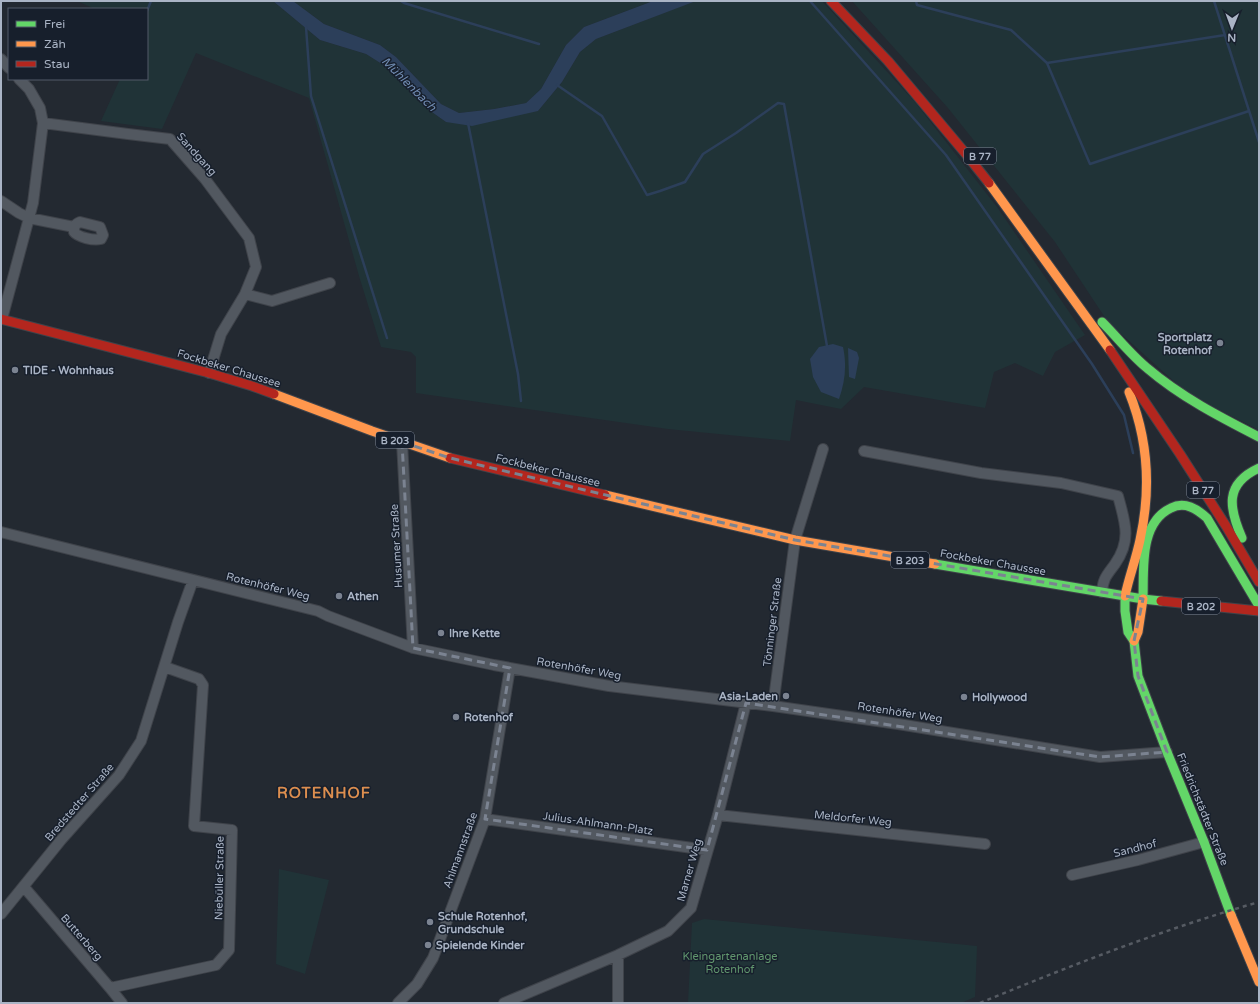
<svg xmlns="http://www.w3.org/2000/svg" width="1260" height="1004" font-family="'Varela Round',sans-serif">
	<rect width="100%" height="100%" fill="#232931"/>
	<!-- green -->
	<path fill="#203337" d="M 77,1 L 273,1 L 320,40 L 366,54 L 385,66 L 429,110 L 446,122 L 538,111 L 562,82 L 580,52 L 596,39 L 695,1 L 822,1 L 914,101 L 997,207 L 1085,335 L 1055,352 L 1043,376 L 1015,363 L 994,372 L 985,408 L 864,387 L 841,409 L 796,400 L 790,441 L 668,429 L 416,393 L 416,357 L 411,352 L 381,347 L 359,276 L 309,98 L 196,53 L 162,129 L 101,121 L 120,79 L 147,79 L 147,9 L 95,9 Z
		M 293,1 L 653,1 L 584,27 L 566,45 L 541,89 L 526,103 L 494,109 L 459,113 L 441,104 L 396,57 L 380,45 L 324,24 Z
		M 852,1 L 1259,1 L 1259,430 L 1189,395 L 1108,322 L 1055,242 L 948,108 Z
		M 279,869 L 329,880 L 305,974 L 276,964 Z
		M 704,919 L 977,946 L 975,997 L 961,1003 L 688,1003 L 692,923 Z"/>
	<!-- water -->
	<path fill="#2c3f5a" d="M 273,1 L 293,1 L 324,24 L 380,45 L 396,57 L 441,104 L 459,113 L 494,109 L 526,103 L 541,89 L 566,45 L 584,27 L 653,1 L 696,1 L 596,39 L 580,52 L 562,82 L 538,111 L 472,126 L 446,122 L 429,110 L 385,66 L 366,54 L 320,40 Z
		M 833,344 L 843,347 C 847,365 845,382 839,399 L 821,392 L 813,377 L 810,359 L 819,347 Z
		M 848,348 L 857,352 L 859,358 L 855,379 L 849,377 Z"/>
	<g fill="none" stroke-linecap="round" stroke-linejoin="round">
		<!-- stream -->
		<path stroke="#2c3f5a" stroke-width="2.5" d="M 401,1 L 404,3 L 539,44
			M 810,1 L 946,155 L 1092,364 L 1124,415 L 1133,453
			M 916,1 L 917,5 L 1011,30 L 1047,63 L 1090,164 L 1249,111
			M 1214,1 L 1259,142
			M 147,11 L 151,1
			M 306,27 L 311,96 L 387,338
			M 1047,63 L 1225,35
			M 557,85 L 602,116 L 647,195 L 660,191 L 685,182 L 703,154 L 736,133 L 778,103 L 784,104 L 827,346
			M 468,123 L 518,374 L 521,401"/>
		<!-- street casing -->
		<g stroke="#3f434a" stroke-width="12">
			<path id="street" d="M 1,59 L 9,68
				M 43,123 L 128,134 L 170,139 L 205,179 L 249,238 L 256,267 L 245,294
				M 1,201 L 19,213 L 29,218 L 74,227
				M 80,222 L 100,227 L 103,235 L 101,239 C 93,241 78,237 74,232 C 74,226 75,224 80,222 Z
				M 2,319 L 33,203 L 43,123 L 40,108 L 29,89 L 19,79
				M 209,373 L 221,334 L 245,294 L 272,301 L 330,283
				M 402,442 L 413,648
				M 864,451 L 981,473 L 1061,483 L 1118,496 C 1125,522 1132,540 1115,564 C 1107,575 1103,578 1102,592
				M 1,532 L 318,611 L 328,616 L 413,648 L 494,665 L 609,686 L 773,706 L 898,724 L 1100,757 L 1167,752
				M 773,706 L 795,540 L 823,449
				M 718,815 L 985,844
				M 485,819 L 707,850
				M 1072,875 L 1138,860 L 1204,842
				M 24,887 L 110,988 L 122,1003
				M 1,914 L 61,840 L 119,775 L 141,741 L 178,622 L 193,580
				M 618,955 L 618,1003
				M 110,988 L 216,965 L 229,950 L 232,830 L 194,826 L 203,685 L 199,679 L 165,667
				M 398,1003 L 417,984 L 433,958 L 485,819 L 510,668
				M 504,1003 L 618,955 L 668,931 L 691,908 L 718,815 L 746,703"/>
		</g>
		<!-- fast casing -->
		<g stroke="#3f434a" stroke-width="11">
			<path id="fast" d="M 1102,322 C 1117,337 1131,355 1147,368 C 1181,397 1220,417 1259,437
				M 1242,538 C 1229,508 1224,484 1259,468
				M 935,564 L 1143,599 L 1161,601
				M 1125,596 L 1125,611 L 1128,632 L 1134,641 L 1138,676 L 1167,752 L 1204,842 L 1231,915
				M 1143,599 C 1144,569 1139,523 1171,508 C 1185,501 1197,509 1207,518 L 1259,606"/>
		</g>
		<!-- slow casing -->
		<g stroke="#3f434a" stroke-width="11">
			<path id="slow" d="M 989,183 L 1110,350
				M 274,394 L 372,431 L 450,458
				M 605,495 L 795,540 L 935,564
				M 1125,596 C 1129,577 1136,559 1140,540 C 1151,490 1148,439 1129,392
				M 1134,641 L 1138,632 L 1143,599
				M 1231,915 L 1259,982"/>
		</g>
		<!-- jam casing -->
		<g stroke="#3f434a" stroke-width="11">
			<path id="jam" d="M 831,1 L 888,61 L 966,154 L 989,183
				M 1,319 L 209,373 L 252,386 L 274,394
				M 1110,350 L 1180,454
				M 1180,454 L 1226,526 L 1259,582
				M 450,458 L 605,495
				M 1161,601 L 1259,611"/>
		</g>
		<!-- street -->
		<use href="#street" stroke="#525860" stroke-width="10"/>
		<!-- fast -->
		<use href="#fast" stroke="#63d668" stroke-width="9"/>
		<!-- slow -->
		<use href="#slow" stroke="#ff974d" stroke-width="9"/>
		<!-- jam -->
		<use href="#jam" stroke="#b3261e" stroke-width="9"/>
		<!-- rail -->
		<path stroke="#565b63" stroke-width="2.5" stroke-dasharray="4 4" stroke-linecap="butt" d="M 980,1003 C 1072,965 1164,929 1259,902"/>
	</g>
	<!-- marked area -->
	<path fill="none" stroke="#7b8391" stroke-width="3" stroke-dasharray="8 5" stroke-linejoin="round" d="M 402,442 L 450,458 L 795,540 L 1143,599 L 1134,641 L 1138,676 L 1167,752 L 1100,757 L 746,703 L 707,850 L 485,819 L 510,668 L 413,648 Z"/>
	<!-- markers -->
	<g fill="#7b8391" stroke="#171f2c" stroke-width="1.5">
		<circle cx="1220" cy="343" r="4"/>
		<circle cx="15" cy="370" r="4"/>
		<circle cx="339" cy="596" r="4"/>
		<circle cx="441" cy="633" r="4"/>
		<circle cx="786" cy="696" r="4"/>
		<circle cx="964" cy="697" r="4"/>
		<circle cx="456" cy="717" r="4"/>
		<circle cx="430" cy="922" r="4"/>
		<circle cx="428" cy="945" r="4"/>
	</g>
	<g text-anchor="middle" stroke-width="3" stroke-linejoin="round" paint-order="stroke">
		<!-- shield labels -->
		<g fill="#171f2c" stroke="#7e8797" stroke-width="1">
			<rect x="964" y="148" width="32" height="16" rx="3"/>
			<rect x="376" y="432" width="38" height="16" rx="3"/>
			<rect x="1187" y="482" width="32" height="16" rx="3"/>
			<rect x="891" y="552" width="38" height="16" rx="3"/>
			<rect x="1182" y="598" width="38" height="16" rx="3"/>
		</g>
		<g font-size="10" font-weight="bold" fill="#aab4c5">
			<text x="980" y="160">B 77</text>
			<text x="395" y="444">B 203</text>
			<text x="1203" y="494">B 77</text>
			<text x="910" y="564">B 203</text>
			<text x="1201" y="610">B 202</text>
		</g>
		<!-- street labels -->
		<g font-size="11" fill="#aab4c5" stroke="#171f2c">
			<text transform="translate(197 154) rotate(48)" y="4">Sandgang</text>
			<text transform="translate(229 368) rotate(17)" y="4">Fockbeker Chaussee</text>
			<text transform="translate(548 470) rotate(14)" y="4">Fockbeker Chaussee</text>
			<text transform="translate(396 546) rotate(-93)" y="4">Husumer Straße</text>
			<text transform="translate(993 562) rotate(10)" y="4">Fockbeker Chaussee</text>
			<text transform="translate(268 586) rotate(14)" y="4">Rotenhöfer Weg</text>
			<text transform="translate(772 622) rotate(-83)" y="4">Tönninger Straße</text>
			<text transform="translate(579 668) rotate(10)" y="4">Rotenhöfer Weg</text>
			<text transform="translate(900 712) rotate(9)" y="4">Rotenhöfer Weg</text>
			<text transform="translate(79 802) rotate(-49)" y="4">Bredstedter Straße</text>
			<text transform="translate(1203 809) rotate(68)" y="4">Friedrichstädter Straße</text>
			<text transform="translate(853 818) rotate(6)" y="4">Meldorfer Weg</text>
			<text transform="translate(598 823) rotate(8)" y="4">Julius-Ahlmann-Platz</text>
			<text transform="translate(1135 848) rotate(-14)" y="4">Sandhof</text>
			<text transform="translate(460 850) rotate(-70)" y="4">Ahlmannstraße</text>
			<text transform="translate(689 870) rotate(-74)" y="4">Marner Weg</text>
			<text transform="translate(219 878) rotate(-89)" y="4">Niebüller Straße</text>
			<text transform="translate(82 937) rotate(49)" y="4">Butterberg</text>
		</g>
		<!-- poi labels -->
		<g font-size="11" font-weight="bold" fill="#aab4c5" stroke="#171f2c" text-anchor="start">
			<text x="1212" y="341" text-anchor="end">Sportplatz<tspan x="1212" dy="13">Rotenhof</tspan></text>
			<text x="23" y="374">TIDE - Wohnhaus</text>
			<text x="347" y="600">Athen</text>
			<text x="449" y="637">Ihre Kette</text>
			<text x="778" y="700" text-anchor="end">Asia-Laden</text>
			<text x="972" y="701">Hollywood</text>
			<text x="464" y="721">Rotenhof</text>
			<text x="438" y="920">Schule Rotenhof,<tspan x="438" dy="13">Grundschule</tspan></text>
			<text x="436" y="949">Spielende Kinder</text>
		</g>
		<!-- park labels -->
		<g font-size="11" fill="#61976e" stroke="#171f2c">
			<text x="730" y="960">Kleingartenanlage<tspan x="730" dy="13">Rotenhof</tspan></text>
		</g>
		<!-- water labels -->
		<g font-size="12" font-style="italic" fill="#708bb1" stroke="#171f2c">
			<text transform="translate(409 84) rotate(45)" y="4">Mühlenbach</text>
		</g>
		<!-- district labels -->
		<g font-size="15" font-weight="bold" letter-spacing="1" fill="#dc8e4f" stroke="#171f2c">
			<text x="324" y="798">ROTENHOF</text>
		</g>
	</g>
	<!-- border -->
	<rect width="1260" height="1004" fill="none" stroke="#aab4c5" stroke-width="4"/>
	<!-- legend -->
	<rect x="8" y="8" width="140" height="72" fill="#171f2c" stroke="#525b69"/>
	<rect x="16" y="21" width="20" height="6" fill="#63d668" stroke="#525b69"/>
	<text x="44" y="28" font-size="12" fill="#aab4c5">Frei</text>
	<rect x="16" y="41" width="20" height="6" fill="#ff974d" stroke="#525b69"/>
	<text x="44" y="48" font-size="12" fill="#aab4c5">Zäh</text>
	<rect x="16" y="61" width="20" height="6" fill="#b3261e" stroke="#525b69"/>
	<text x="44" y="68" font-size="12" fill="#aab4c5">Stau</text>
	<!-- north arrow -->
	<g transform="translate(1232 28) rotate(181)" stroke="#171f2c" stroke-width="3" paint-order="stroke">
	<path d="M0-3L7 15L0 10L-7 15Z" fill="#aab4c5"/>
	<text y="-6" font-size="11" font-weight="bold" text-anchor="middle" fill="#aab4c5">N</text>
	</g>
</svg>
